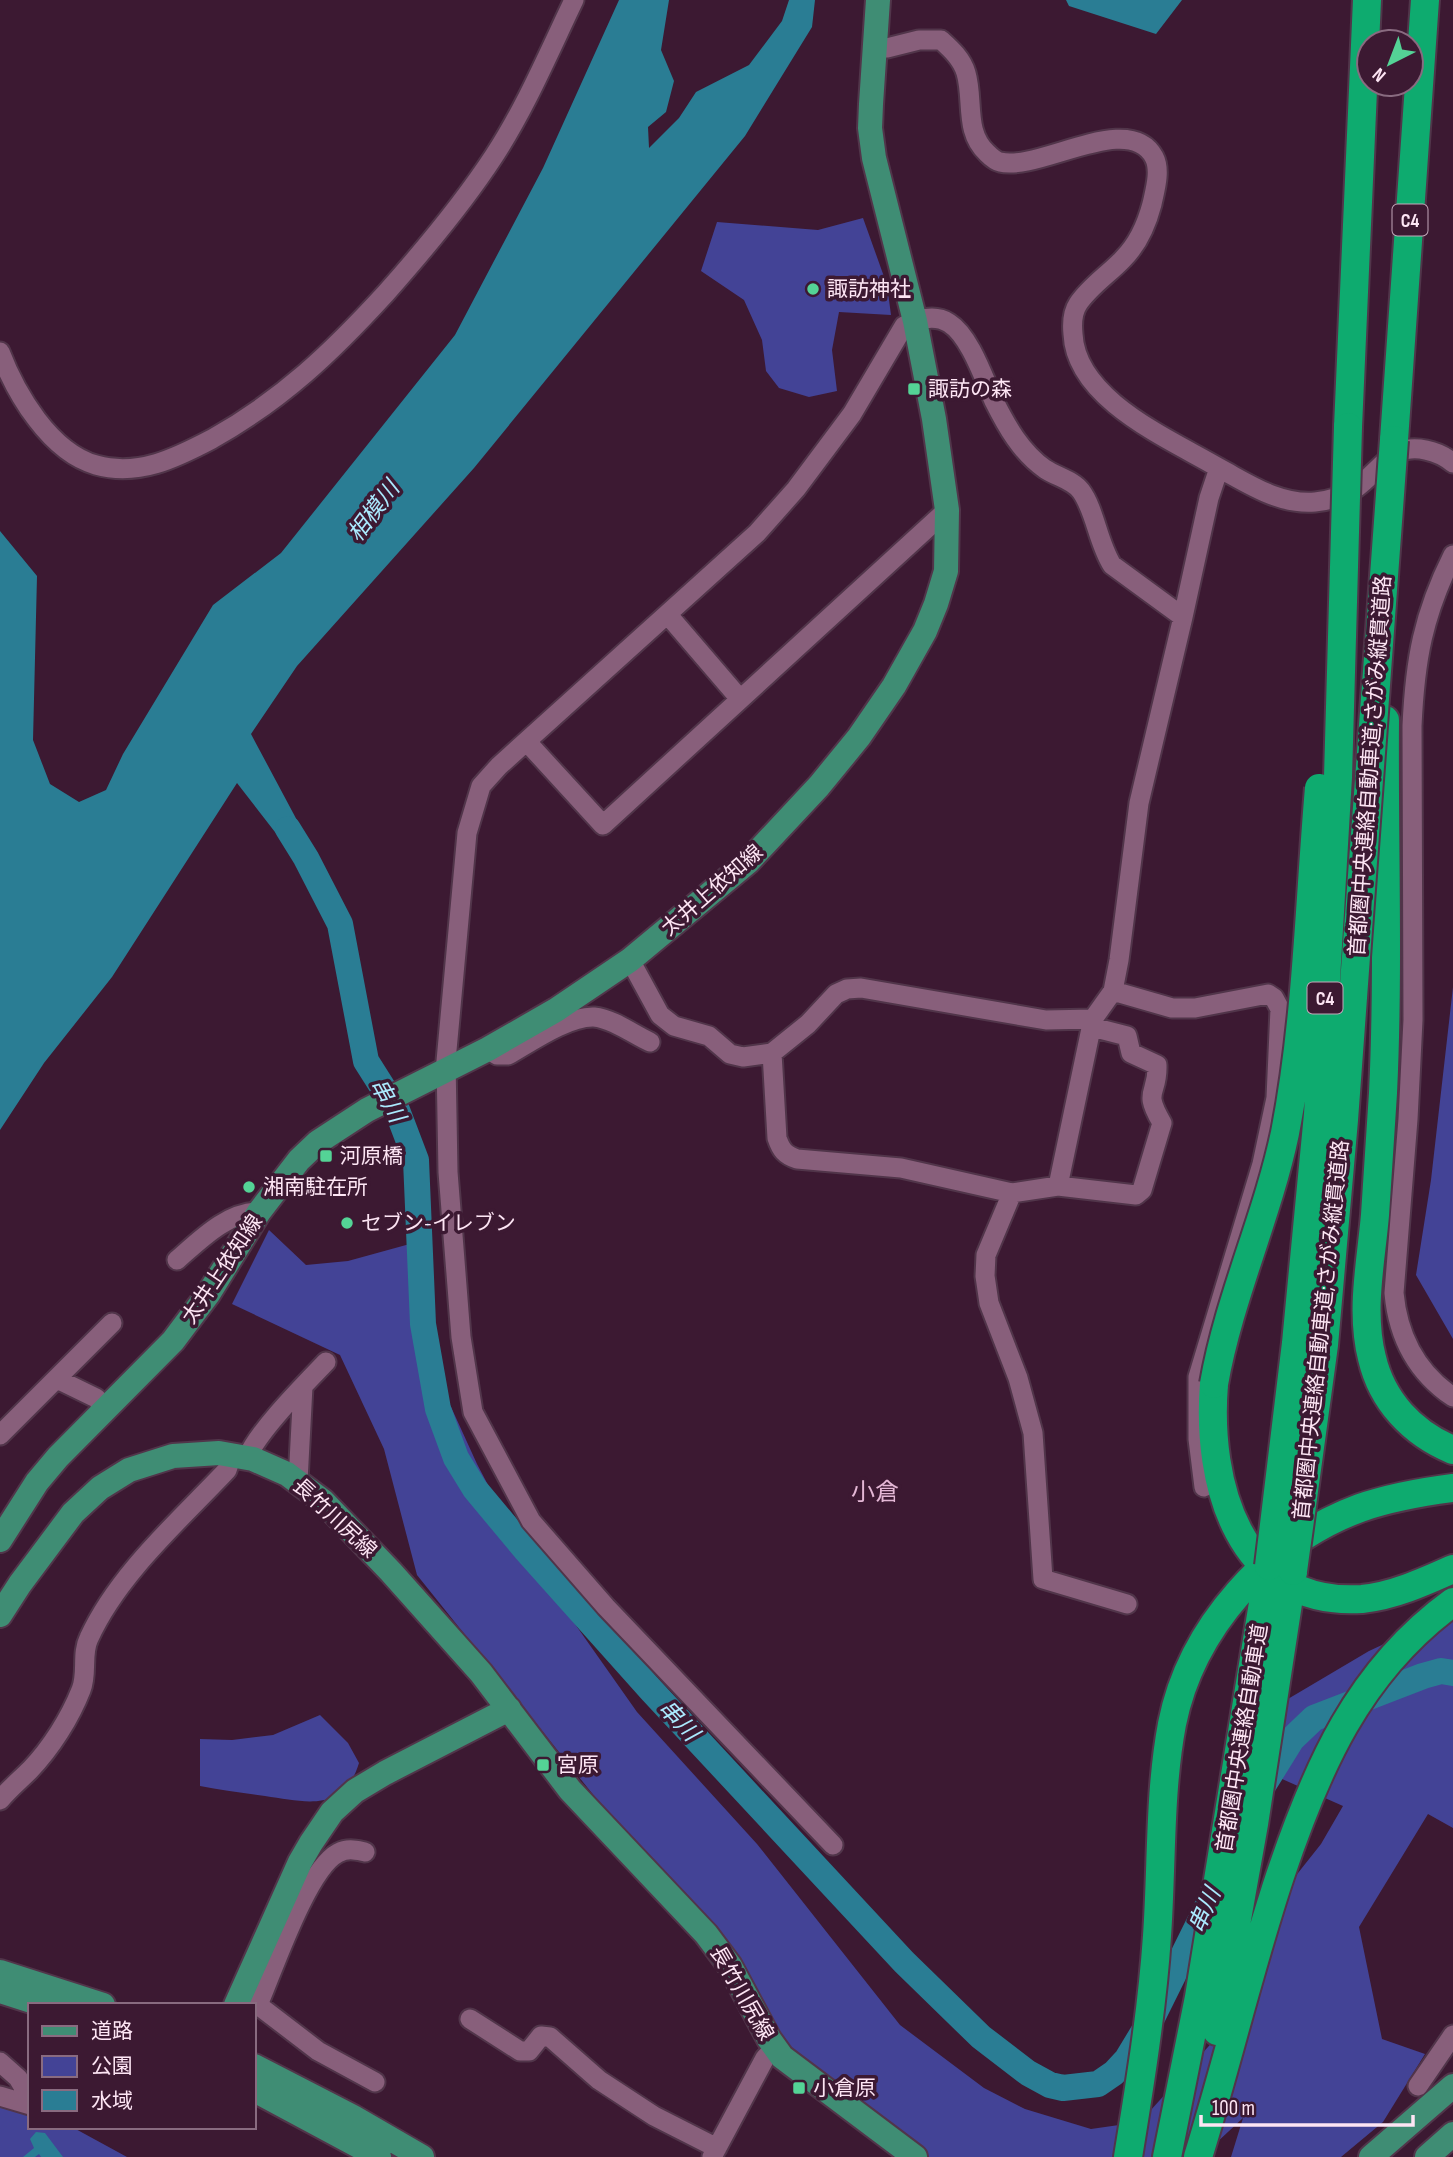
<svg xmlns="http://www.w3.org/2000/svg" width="1453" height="2157" font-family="'Sofia Sans Condensed','Noto Sans JP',sans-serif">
	<rect width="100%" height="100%" fill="#3c1932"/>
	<!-- green -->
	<path fill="#434396" d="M 863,218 L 887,285 L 891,315 L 839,312 L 832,350 L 837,391 L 809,397 L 779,388 L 766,371 L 762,340 L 744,300 L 701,271 L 717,222 L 818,230 Z
		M 1453,987 L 1453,1339 L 1416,1275 L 1431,1180 Z
		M 269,1230 L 306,1265 L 348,1261 L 417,1242 L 441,1385 L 477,1464 L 520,1546 L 637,1712 L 757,1844 L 900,2025 L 984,2088 L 1025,2109 L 1091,2129 L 1140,2122 L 1227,2026 L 1244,1941 L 1321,1844 L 1343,1806 L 1255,1767 L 1271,1709 L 1369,1651 L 1453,1612 L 1453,1828 L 1428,1814 L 1359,1927 L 1382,2039 L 1425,2054 L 1383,2122 L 1341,2157 L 1231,2157 L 1243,2118 L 1214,2145 L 1194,2157 L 926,2157 L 781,2047 L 727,1949 L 603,1807 L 417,1575 L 384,1449 L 340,1355 L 232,1304 Z
		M 320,1715 L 348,1743 L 359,1763 C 344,1813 306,1802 265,1796 C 243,1793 221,1790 200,1786 L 200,1739 L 232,1740 L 273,1735 Z
		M 0,2103 L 30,2113 L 30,2127 L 72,2127 L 127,2157 L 0,2157 Z"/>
	<!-- water -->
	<path fill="#2a7d94" d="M 619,0 L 669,0 L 661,50 L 674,81 L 666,112 L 648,127 L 649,148 L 679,118 L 696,92 L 749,65 L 782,21 L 789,0 L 815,0 L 812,27 L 745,136 L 474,468 L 297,666 L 251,734 L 315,854 L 299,863 L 237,783 L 112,977 L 44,1063 L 0,1130 L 0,531 L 37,576 L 33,740 L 50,784 L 79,802 L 106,790 L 123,754 L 213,605 L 281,553 L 455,335 L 543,168 Z
		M 1066,0 L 1182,0 L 1156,34 L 1069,6 Z
		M 36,2132 L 45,2133 L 63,2157 L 41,2157 L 39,2154 L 35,2157 L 23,2157 L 34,2148 L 30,2139 Z"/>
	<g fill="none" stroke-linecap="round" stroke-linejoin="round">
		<!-- river -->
		<path stroke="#2a7d94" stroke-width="26" d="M 288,829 L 306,858 L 340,924 L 366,1061 L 397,1110 L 416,1160 L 423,1324 L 438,1409 L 456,1458 L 475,1489 L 525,1549 L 651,1690 L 904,1962 L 981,2037 L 1028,2073 L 1050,2085 L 1063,2088 L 1098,2084 L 1114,2073 L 1127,2059 L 1153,2016 L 1209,1903
			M 1261,1789 L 1292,1739 L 1314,1718 L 1423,1676 L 1441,1671 L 1453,1673"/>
		<!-- minor casing -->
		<g stroke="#51354a" stroke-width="23">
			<path id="minor" d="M 875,47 L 887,48 L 919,40 L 941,40 C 951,49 962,59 966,73 C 974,100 964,132 987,153 C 991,157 995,161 1000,162 C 1039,172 1129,110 1154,157 C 1161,170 1155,190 1152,204 C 1147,223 1138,244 1123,259 C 1109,274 1090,286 1078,304 C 1072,313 1072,324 1073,334 C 1076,400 1170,439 1219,468
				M 0,352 C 16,394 50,452 96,465 C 138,477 176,458 212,439 C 283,399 331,353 386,293 C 425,249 462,205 494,156 C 526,107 549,52 574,0
				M 1453,555 C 1423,615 1415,660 1412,726 L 1413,1020 L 1408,1119 L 1394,1293 C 1398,1336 1416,1372 1453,1397
				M 668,615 L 740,699
				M 1183,617 L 1209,498 L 1219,468 C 1249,484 1279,505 1315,502 C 1328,501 1345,496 1356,488 C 1370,478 1382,462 1397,453 C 1414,444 1439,451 1453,463
				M 527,742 L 603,825 L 947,510
				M 630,960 L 660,1015 L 674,1026 L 709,1036 L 730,1054 L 743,1057 L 772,1053 L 808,1024 L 836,994 L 847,989 L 861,988 L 1046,1020 L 1093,1019
				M 1113,991 L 1172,1008 L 1195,1008 L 1268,994 L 1274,998 L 1280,1009 L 1276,1098 L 1262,1164 L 1198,1377 L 1198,1439 L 1204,1487
				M 488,1049 L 497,1055 L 508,1055 C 531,1042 568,1016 594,1017 C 613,1019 633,1034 650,1042
				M 772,1053 L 777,1138 C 781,1150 785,1155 797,1159 L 901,1168 L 1012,1193 L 1058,1186 L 1093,1019 L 1113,991 L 1119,960 L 1139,803 L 1183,617 L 1112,565 C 1098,543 1095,510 1081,491 C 1073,480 1057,477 1045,469 C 1021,452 1007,427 994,401 C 984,379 970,336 949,323 C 935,314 918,319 904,326 L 852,414 L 796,489 L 757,533 L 499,766 L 481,786 L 467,833 L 446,1061 L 448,1172 L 461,1337 L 473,1412 L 531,1521 L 606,1607 L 833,1845
				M 1058,1186 L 1136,1195 L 1142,1190 L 1162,1123 C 1142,1089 1158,1096 1157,1065 L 1131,1053 L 1127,1036 L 1092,1027
				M 1012,1193 L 986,1255 L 985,1276 L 989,1303 L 1018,1378 L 1033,1433 L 1043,1579 L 1127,1604
				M 177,1260 C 200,1240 227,1212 259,1212
				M 57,1379 L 96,1398 L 106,1409
				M 0,1435 L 112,1323
				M 247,1458 C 258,1431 305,1384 326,1362
				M 298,1481 L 303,1386
				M 0,1800 C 9,1789 20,1780 30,1770 C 51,1748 70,1718 81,1690 C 88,1673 81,1654 89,1638 C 118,1574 180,1520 227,1470 L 232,1455
				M 365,1852 C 355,1850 348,1848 338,1853 C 307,1869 273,1971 258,2005 L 318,2051 L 375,2082
				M 470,2019 L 520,2051 L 529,2051 L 541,2036 L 550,2037 L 599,2080 L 654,2116 L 717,2148
				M 0,2062 L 18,2078 L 30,2098
				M 1418,2086 L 1453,2035
				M 0,2096 L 30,2105
				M 712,2157 L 765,2058 L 774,2048"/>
		</g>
		<!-- major casing -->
		<g stroke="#51354a" stroke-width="28">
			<path id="major" d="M 0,1540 L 37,1482 L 58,1457 L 173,1341 L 209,1293 L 259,1212 L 299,1160 L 318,1142 L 367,1110 L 488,1049 L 556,1010 L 630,960 L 748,862 L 819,786 L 859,737 L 894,686 L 925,631 L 936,604 L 946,571 L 947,510 L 934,419 L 915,321 L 874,158 L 870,128 L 871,104 L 878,0
				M 0,1615 L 20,1584 L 73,1513 L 100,1488 L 129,1470 L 173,1456 L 219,1453 L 253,1459 L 287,1474 L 323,1501 L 391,1572 L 481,1673 L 570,1790 L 706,1934 L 730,1966 L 769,2039 L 782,2057 L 915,2157
				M 0,1972 L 103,2005
				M 0,1991 L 44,2005
				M 236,2005 L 300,1862 L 311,1843 L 332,1812 L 355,1791 L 385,1773 L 509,1709
				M 254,2066 L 353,2117 L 422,2157
				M 254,2090 L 379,2157
				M 1371,2157 L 1453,2086
				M 1427,2157 L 1453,2134"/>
		</g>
		<!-- highway casing -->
		<g stroke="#51354a" stroke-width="32">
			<path id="highway" d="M 1348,427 L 1367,0
				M 1394,440 L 1425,0
				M 1385,720 C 1384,844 1389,969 1383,1093 C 1380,1134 1378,1174 1375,1215 C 1371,1262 1360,1311 1372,1358 C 1382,1401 1412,1433 1453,1450
				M 1214,1384 C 1206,1482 1238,1607 1362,1599 C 1393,1596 1424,1582 1453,1569
				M 1217,2031 L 1254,1824 L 1293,1571
				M 1128,2157 C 1140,2084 1152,2010 1157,1936 C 1162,1865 1159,1793 1172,1724 C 1191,1628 1268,1542 1360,1508 C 1389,1498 1422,1492 1453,1488
				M 1167,2157 L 1199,1997 L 1269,1566
				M 1198,2157 C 1227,2064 1249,1969 1280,1876 C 1316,1769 1358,1671 1453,1602"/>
		</g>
		<!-- minor -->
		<use href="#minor" stroke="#885f7b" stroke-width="19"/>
		<!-- major -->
		<use href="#major" stroke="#3f8d74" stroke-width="24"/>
		<!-- highway -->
		<use href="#highway" stroke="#0eab6f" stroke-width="28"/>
		<!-- highway-bridge casing -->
		<g stroke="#51354a" stroke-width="32" stroke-linecap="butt">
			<path id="highway-bridge" d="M 1214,1384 C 1229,1298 1267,1218 1285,1133 C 1307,1020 1309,903 1319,788
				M 1269,1566 L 1296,1343 L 1318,1114 L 1338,777 L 1348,427
				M 1293,1571 L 1324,1345 L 1344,1120 L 1394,440"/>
		</g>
		<!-- highway-bridge -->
		<use href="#highway-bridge" stroke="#0eab6f" stroke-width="28"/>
	</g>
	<!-- markers -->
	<g fill="#54d396" stroke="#3c1932" stroke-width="2.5">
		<circle cx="813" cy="289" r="7"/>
		<rect x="907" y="382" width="14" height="14" rx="3.5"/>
		<rect x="319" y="1149" width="14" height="14" rx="3.5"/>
		<circle cx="249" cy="1187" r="7"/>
		<circle cx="347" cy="1223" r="7"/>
		<rect x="536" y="1758" width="14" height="14" rx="3.5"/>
		<rect x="792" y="2081" width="14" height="14" rx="3.5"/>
	</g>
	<g text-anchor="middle" stroke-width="7" stroke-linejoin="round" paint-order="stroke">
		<!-- shield labels -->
		<g fill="#3c1932" stroke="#c3a8ba" stroke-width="2">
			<rect x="1392.5" y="204.5" width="35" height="31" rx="5"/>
			<rect x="1307.5" y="982.5" width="35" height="31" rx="5"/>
		</g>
		<g font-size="19" font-weight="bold" fill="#fde5f4">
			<text x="1410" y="227">C4</text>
			<text x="1325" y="1005">C4</text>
		</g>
		<!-- poi labels -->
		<g font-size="21" fill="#fde5f4" stroke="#3c1932" text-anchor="start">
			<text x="827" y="296">諏訪神社</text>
			<text x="928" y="396">諏訪の森</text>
			<text x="340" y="1163">河原橋</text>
			<text x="263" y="1194">湘南駐在所</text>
			<text x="361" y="1230">セブン-イレブン</text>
			<text x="557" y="1772">宮原</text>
			<text x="813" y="2095">小倉原</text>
		</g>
		<!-- street labels -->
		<g font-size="21" fill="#fde5f4" stroke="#3c1932">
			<text transform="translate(1370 766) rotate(-86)" y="7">首都圏中央連絡自動車道;さがみ縦貫道路</text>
			<text transform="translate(712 890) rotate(-41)" y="7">太井上依知線</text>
			<text transform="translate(222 1269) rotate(-56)" y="7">太井上依知線</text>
			<text transform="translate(1321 1330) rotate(-84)" y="7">首都圏中央連絡自動車道;さがみ縦貫道路</text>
			<text transform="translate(335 1518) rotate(43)" y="7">長竹川尻線</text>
			<text transform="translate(1242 1738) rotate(-81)" y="7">首都圏中央連絡自動車道</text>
			<text transform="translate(742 1993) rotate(60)" y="7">長竹川尻線</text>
		</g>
		<!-- water labels -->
		<g font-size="23" font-style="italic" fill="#abeafe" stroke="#3c1932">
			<text transform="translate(373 511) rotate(-53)" y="8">相模川</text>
			<text transform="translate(388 1100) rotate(61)" y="8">串川</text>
			<text transform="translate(679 1720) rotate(47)" y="8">串川</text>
			<text transform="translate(1204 1910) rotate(-66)" y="8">串川</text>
		</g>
		<!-- quarter labels -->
		<g font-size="24" fill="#e4b7d5" stroke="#3c1932">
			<text x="875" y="1500">小倉</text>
		</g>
	</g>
	<!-- legend -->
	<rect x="28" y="2003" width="228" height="126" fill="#3c1932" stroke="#896b80" stroke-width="2"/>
	<rect x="42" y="2026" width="35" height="10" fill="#3f8d74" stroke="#896b80" stroke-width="2"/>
	<text x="91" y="2038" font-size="21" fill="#fde5f4">道路</text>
	<rect x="42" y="2056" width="35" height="21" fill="#434396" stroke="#896b80" stroke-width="2"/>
	<text x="91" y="2073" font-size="21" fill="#fde5f4">公園</text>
	<rect x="42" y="2090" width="35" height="21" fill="#2a7d94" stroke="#896b80" stroke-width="2"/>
	<text x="91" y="2108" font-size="21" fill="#fde5f4">水域</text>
	<!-- north arrow -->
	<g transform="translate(1390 63) rotate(222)"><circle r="33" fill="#3c1932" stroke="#896b80" stroke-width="2"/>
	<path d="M0-5L12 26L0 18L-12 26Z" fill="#54d396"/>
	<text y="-10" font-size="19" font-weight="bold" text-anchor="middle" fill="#fde5f4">N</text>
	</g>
	<!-- scale -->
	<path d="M1201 2115v10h212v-10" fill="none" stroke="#fde5f4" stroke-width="3.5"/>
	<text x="1212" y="2115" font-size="21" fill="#fde5f4" stroke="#3c1932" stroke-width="5" paint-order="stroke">100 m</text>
</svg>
